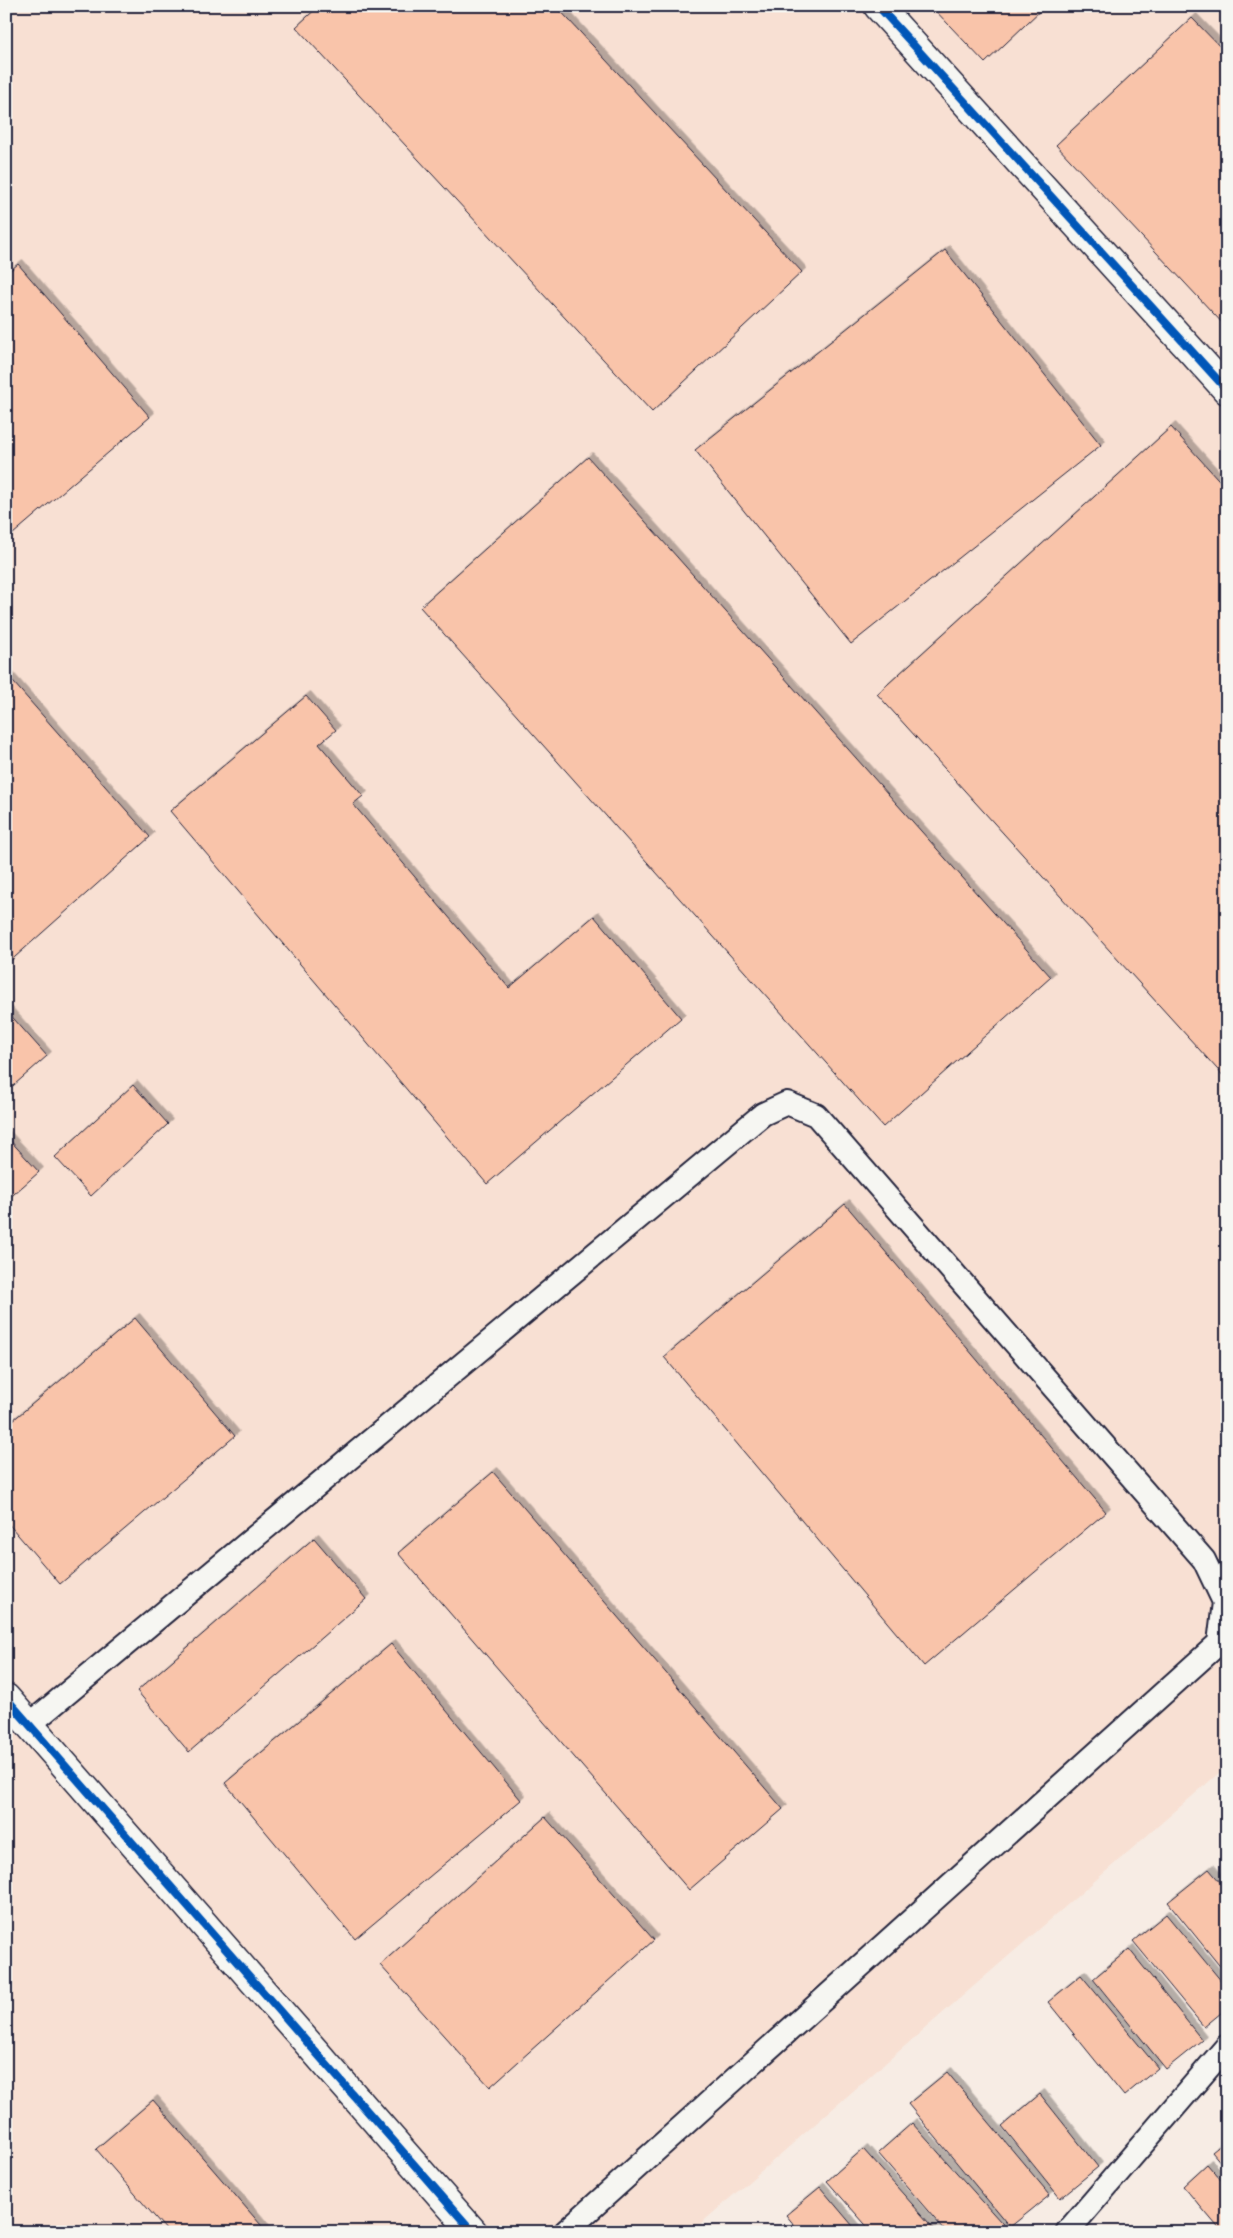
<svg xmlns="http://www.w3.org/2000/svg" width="1233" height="2238" font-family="'Indie Flower',sans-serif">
	<defs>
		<filter id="shadow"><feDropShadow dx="4.5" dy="-4.5" stdDeviation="0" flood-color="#0004"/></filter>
	</defs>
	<rect width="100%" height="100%" fill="#f7ece4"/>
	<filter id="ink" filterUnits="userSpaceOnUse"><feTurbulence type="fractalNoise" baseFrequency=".02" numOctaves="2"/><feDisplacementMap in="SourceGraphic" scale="10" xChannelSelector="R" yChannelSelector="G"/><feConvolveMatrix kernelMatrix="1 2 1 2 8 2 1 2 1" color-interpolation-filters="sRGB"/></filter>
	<g filter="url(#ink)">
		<!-- built -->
		<path fill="#f8e0d3" d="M 6,6 L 1227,6 L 1227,1766 L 691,2232 L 6,2232 Z"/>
		<!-- building -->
		<path fill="#f9c4aa" stroke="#22223b" filter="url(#shadow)" d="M 319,6 L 556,6 L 802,272 L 652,412 L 296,27 Z
			M 931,6 L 1045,6 L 985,63 Z
			M 1192,18 L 1227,54 L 1227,328 L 1056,145 Z
			M 945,250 L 1101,445 L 851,644 L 695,450 Z
			M 18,264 L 150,417 L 6,540 L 6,274 Z
			M 1171,427 L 1227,489 L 1227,1080 L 877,694 Z
			M 588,457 L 1051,977 L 883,1127 L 420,607 Z
			M 6,674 L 150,837 L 6,965 Z
			M 306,696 L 336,730 L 319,744 L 363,796 L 353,804 L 509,988 L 594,916 L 681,1018 L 487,1184 L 170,811 Z
			M 6,1010 L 47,1056 L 6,1092 Z
			M 133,1085 L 168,1124 L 91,1196 L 55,1157 Z
			M 6,1136 L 39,1172 L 6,1201 Z
			M 845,1204 L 1106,1512 L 924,1666 L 664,1357 Z
			M 135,1318 L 235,1436 L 60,1584 L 6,1521 L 6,1426 Z
			M 493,1472 L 783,1809 L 689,1890 L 398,1553 Z
			M 314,1538 L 366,1599 L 189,1752 L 137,1691 Z
			M 391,1644 L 521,1800 L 355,1939 L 225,1783 Z
			M 545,1817 L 654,1940 L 490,2087 L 380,1965 Z
			M 1209,1869 L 1227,1890 L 1227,1975 L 1168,1902 Z
			M 1166,1914 L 1227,1988 L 1227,2008 L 1204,2027 L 1133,1941 Z
			M 1129,1949 L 1202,2040 L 1166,2069 L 1093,1979 Z
			M 1081,1975 L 1158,2068 L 1124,2096 L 1048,2002 Z
			M 947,2072 L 1050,2195 L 1010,2227 L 908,2104 Z
			M 1040,2094 L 1098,2167 L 1060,2198 L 1002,2126 Z
			M 153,2100 L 267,2232 L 168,2232 L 96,2149 Z
			M 912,2123 L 1010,2232 L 946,2232 L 878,2153 Z
			M 1227,2140 L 1227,2170 L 1212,2152 Z
			M 863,2149 L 937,2232 L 872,2232 L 827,2181 Z
			M 1207,2164 L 1227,2187 L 1227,2232 L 1222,2232 L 1183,2186 Z
			M 820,2187 L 858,2232 L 800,2232 L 786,2215 Z"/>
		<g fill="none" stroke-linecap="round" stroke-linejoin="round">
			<!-- service casing -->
			<g stroke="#22223b" stroke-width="26">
				<path id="service" d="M 29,1725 L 763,1114 L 787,1103 L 816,1115 L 1204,1560 L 1224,1602 L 1219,1643 L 565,2232
					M 1067,2232 L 1227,2046"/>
			</g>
			<!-- minor casing -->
			<g stroke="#22223b" stroke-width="31">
				<path id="minor" d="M 878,6 L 1227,390
					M 6,1698 L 473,2232"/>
			</g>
			<!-- service -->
			<use href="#service" stroke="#f6f6f2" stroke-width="22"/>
			<!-- minor -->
			<use href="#minor" stroke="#f6f6f2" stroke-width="28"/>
			<!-- cycleway casing -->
			<g stroke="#f6f6f2" stroke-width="11">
				<path id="cycleway" d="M 878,6 L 1227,390
					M 6,1698 L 473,2232"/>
			</g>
			<!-- cycleway -->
			<use href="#cycleway" stroke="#0057b8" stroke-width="8"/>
		</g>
	</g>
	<!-- margin -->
	<rect width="1233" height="2238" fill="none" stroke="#f6f6f2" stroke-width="25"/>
	<rect x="12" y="12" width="1208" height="2213" fill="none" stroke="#22223b" stroke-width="2" filter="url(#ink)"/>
</svg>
